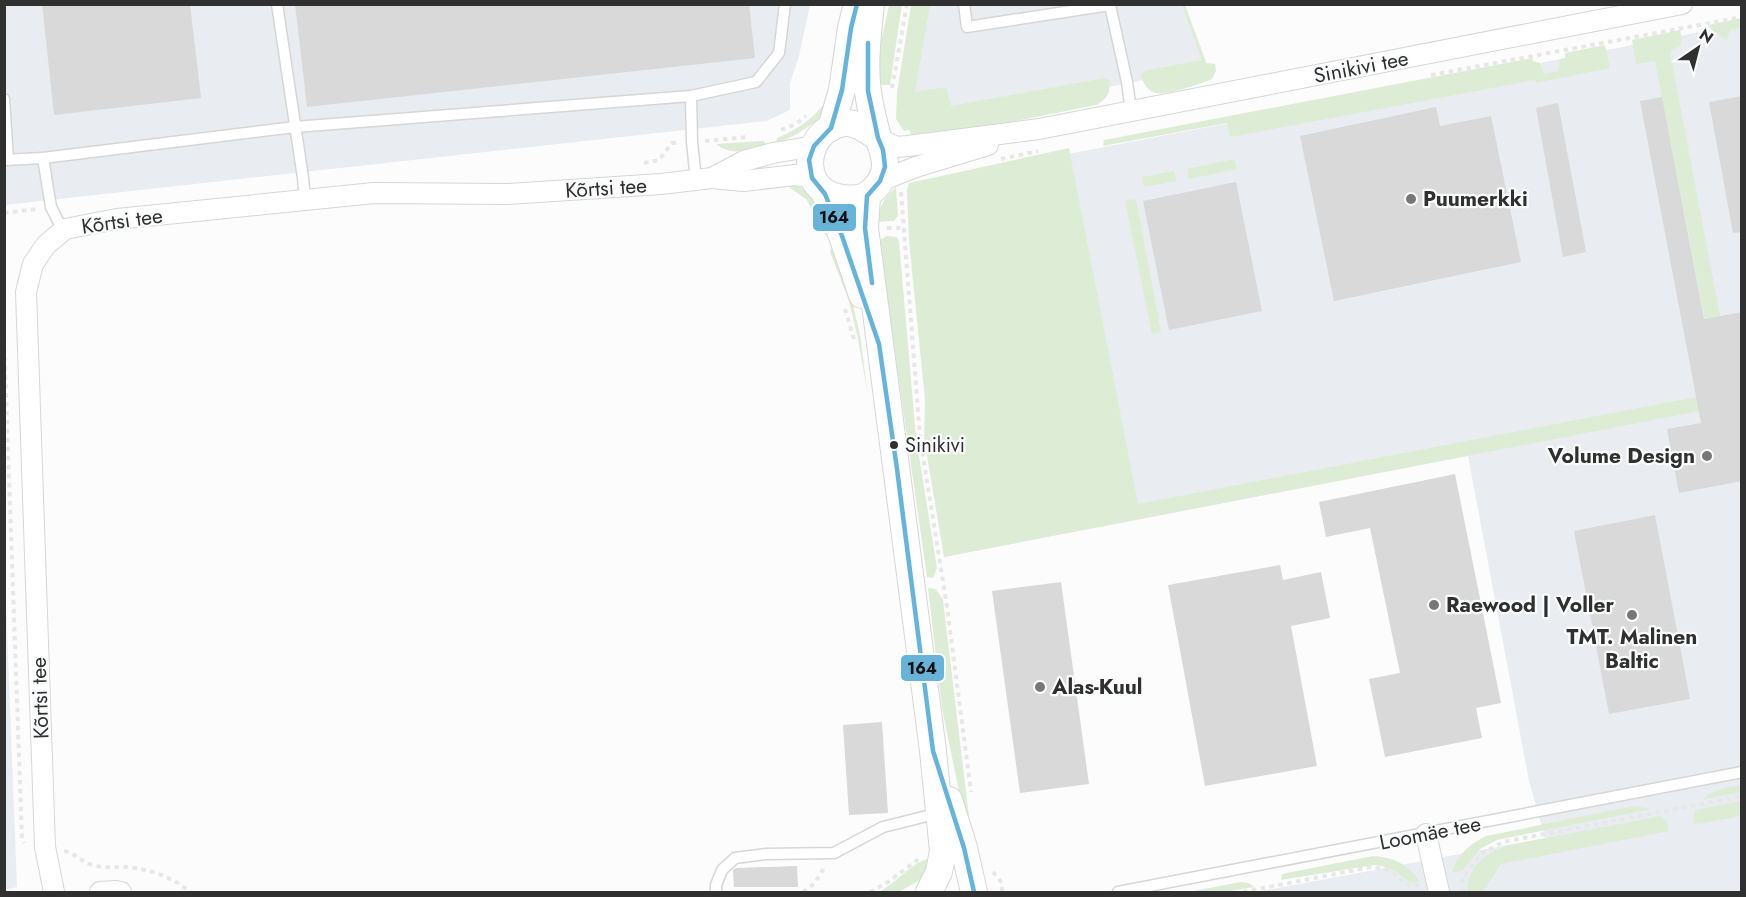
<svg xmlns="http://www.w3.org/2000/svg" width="1746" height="897" viewBox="0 0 1746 897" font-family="Jost,sans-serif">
	<rect width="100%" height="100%" fill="#fcfcfc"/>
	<g fill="#e9ecf0">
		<polygon points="4,5 810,5 799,56 790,83 790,110 767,121 5,205"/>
		<polygon points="918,5 1185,5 1208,67 940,121 906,95"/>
		<polygon points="1741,24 1741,892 1256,892 1545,838 1529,781 1468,456 944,557 913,184"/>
		<polygon points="4,552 17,887 5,890 4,890"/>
	</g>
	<g fill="#ddedd5">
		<polygon points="889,5 902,5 890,85 875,85 875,70"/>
		<path d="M911,5H930L915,92L946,87L951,106L1105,78L1109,80C1111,93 1107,99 1096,105L916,141L913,139L909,130L904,131L896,119L897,93Z"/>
		<path d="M1182,5H1185L1206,63L1215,64L1216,71L1212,79C1200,84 1169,95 1156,93C1147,91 1144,84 1141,76L1144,71L1202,60Z"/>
		<path d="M1741,18V28L1730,30L1727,40C1719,36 1713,32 1708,25Z"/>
		<polygon points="1680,30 1682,40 1680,46 1670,52 1735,395 1741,403 944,557 924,438 925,400 909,241 907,190 909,183 1069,148 1138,504 1696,397 1719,392 1655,61 1636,64 1632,40"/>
		<polygon points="1605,45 1610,68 1536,83 1535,80 1230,137 1227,123 1103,146 1104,140 1532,58 1533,61 1540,63 1544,74 1558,71 1560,59 1565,58 1565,53"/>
		<path d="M831,94L821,118L797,134L776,144L777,138C801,128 817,116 831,94Z"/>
		<path d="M760,141H764L767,146C751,151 730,156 716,144Z"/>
		<polygon points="1234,159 1237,169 1189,179 1187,169"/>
		<polygon points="1174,171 1177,181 1144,187 1142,177"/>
		<path d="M783,183C811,181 823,214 833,234L827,235L821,232L807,200Z"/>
		<path d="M896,187L898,216L894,221L877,222C879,206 885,197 896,187Z"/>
		<polygon points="1136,199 1161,332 1152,334 1125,201"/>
		<polygon points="887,236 897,237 899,241 916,437 937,568 933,578 927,577 879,240"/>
		<polygon points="836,245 852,300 860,335 868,395 857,334 848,298 830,252 832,247"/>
		<polygon points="928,588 936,589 943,600 971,833 969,841 942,708"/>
		<path d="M1741,785V792L1702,800C1713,789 1727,788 1741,785Z"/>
		<polygon points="1741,801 1741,816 1693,825 1695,810"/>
		<path d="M1634,806L1652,809L1497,840L1480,849L1464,869L1455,873L1452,871C1458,854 1470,844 1486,836Z"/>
		<path d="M1661,816L1667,823L1669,831L1501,864L1484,890V892H1467C1468,868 1483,855 1505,846Z"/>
		<path d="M1373,856C1393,857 1407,864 1420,881C1407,886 1404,876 1393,870C1387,867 1381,866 1374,865L1281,880L1282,874Z"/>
		<path d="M931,858L922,879L899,892H879C897,883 911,862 931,858Z"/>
		<polygon points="1241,882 1248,883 1255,887 1223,892 1188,892"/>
	</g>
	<g fill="#d9d9d9">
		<polygon points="42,4 190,4 201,98 54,115"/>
		<polygon points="295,4 749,4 755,58 307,107"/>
		<polygon points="1742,96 1742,232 1733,233 1709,102"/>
		<polygon points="1662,97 1704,319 1742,312 1742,481 1679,493 1667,429 1701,423 1640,101"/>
		<polygon points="1558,103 1586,252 1563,257 1536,108"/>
		<polygon points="1436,107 1440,126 1491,116 1521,262 1334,301 1300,136"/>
		<polygon points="1236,182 1262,311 1169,330 1143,201"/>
		<polygon points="1455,474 1501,703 1476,708 1482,738 1385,757 1369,679 1400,673 1370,528 1326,537 1319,502"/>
		<polygon points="1655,515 1690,699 1609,714 1574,531"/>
		<polygon points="1280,565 1283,580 1321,572 1330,618 1291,626 1317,766 1205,786 1168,585"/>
		<polygon points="1061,582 1089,784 1020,793 992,591"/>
		<polygon points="882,722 888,813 849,815 843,725"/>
		<polygon points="797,866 798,887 734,887 733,870 736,868"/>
	</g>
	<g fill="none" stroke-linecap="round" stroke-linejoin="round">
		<defs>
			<g id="service">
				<polyline points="277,4 303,178 305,200"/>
				<polyline points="964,4 967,27 1110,5 1127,82 1131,111"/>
				<polyline points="691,96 692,142 696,180"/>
				<polyline points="4,99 8,160"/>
				<polyline points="43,158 51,207 63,231"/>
				<polyline points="4,160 43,158 295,127 691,96 756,82 779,53 785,4"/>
				<polyline points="716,892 716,885 722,870 735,858 766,854 834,853 883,827 939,813"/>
				<polyline points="1118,892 1742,772"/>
			</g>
			<g id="minor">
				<polyline points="878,138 896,147 908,146 1039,129 1682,4"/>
				<polyline points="712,178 744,161 773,153 814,146"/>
				<polyline points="880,181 916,167 988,145"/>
				<polyline points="1426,834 1439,892"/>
				<polyline points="54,892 45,847 26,292 33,264 46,245 65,229 117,219 374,193 507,194 661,184 712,178 743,181 795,175 812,178"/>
				<polyline points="100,892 116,891 121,892"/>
			</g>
			<g id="tertiary">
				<path d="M871,4C868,32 864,64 868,92C870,106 874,123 878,137C881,146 884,153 885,163C886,175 878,188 868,194C860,200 846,199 837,197C794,186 807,126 845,123C857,122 868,131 878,138"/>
				<polyline points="831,128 842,90 851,28 857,4"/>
				<polyline points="825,194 842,236 862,295"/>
				<polyline points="867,196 865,228 933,751 943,851 939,872 929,892"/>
				<polyline points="949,800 964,848 974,892"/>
			</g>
		</defs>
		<use href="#service" stroke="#d6d6d6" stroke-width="13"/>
		<use href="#minor" stroke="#d6d6d6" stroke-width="22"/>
		<use href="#tertiary" stroke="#d6d6d6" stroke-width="28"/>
		<g stroke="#e7e7e8" stroke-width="4" stroke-dasharray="4.5 4.5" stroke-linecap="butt">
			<polyline points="1431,75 1742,17"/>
			<polyline points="892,88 907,4"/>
			<polyline points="781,130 796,124 806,116"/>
			<polyline points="705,141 748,137"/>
			<polyline points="1001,159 1038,151"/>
			<polyline points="644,163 659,160 672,143 679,143"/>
			<polyline points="901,192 920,437 947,607 971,792"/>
			<polyline points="4,213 37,209"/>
			<polyline points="887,228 903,228"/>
			<polyline points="845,309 854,339"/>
			<polyline points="4,339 22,840 24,843"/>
			<path d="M64,851C77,854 81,862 93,865C103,868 115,867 126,867C150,869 172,877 190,892"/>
			<polyline points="993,872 1002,883 1002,892"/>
			<polyline points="803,892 814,884 824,868"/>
			<polyline points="870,892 888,882 920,858"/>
			<path d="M1243,892L1371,867C1376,868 1385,868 1390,871C1403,878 1401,889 1419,885"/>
			<polyline points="1463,892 1462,878 1481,854 1503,842 1742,796"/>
		</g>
		<use href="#service" stroke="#fff" stroke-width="10"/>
		<use href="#minor" stroke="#fff" stroke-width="20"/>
		<use href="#tertiary" stroke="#fff" stroke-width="26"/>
		<defs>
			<g id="bus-1">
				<polyline points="857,4 851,28 842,90 831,128 814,146 809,160 812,178 825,194 842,236 879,344 897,469 933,751 964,848 974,892"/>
				<polyline points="868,43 868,91 878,138 883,150 885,167 880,181 867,196 865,228 872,283"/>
			</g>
		</defs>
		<use href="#bus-1" stroke="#fbfcfd" stroke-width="9"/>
		<use href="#bus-1" stroke="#69b3d9" stroke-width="4.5"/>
	</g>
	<g fill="#777" stroke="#fbfcfd" stroke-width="2">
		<circle cx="1411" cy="199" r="6"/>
		<circle cx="1707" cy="456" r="6"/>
		<circle cx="1434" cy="605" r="6"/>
		<circle cx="1632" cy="615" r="6"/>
		<circle cx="1040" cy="687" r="6"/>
	</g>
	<circle fill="#303030" stroke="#fbfcfd" stroke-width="2" cx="894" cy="445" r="5"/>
	<g text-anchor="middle" stroke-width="4.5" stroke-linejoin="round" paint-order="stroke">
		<g font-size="20" fill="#303030" stroke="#fbfcfd" text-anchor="start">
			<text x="905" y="452">Sinikivi</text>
		</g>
		<g font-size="21" fill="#303030" stroke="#fbfcfd">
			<text transform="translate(1361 67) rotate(-11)" y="7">Sinikivi tee</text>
			<text transform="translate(606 188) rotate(-4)" y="7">Kõrtsi tee</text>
			<text transform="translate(122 221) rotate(-8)" y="7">Kõrtsi tee</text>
			<text transform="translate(40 698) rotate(-92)" y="7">Kõrtsi tee</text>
			<text transform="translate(1430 833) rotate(-11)" y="7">Loomäe tee</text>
		</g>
		<g font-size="21" font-weight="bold" fill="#303030" stroke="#fbfcfd" text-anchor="start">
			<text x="1423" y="206">Puumerkki</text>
			<text x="1695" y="463" text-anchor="end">Volume Design</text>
			<text x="1446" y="612">Raewood | Voller</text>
			<text x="1632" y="644" text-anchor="middle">TMT. Malinen<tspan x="1632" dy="24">Baltic</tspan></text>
			<text x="1052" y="694">Alas-Kuul</text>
		</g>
	</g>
	<g stroke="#fbfcfd" stroke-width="2">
		<rect x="812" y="203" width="45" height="29" rx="6" fill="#69b3d9"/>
		<rect x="900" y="654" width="45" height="28" rx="6" fill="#69b3d9"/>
	</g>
	<g font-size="16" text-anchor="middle" font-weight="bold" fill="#111">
		<text x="834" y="223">164</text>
		<text x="922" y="674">164</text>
	</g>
	<rect width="1746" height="897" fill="none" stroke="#303030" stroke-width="12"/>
	<g transform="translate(1698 48) rotate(35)" stroke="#fbfcfd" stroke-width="4.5" paint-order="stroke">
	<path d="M0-4.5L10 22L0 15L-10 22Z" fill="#303030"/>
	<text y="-9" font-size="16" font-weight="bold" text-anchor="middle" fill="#303030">N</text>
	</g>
</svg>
